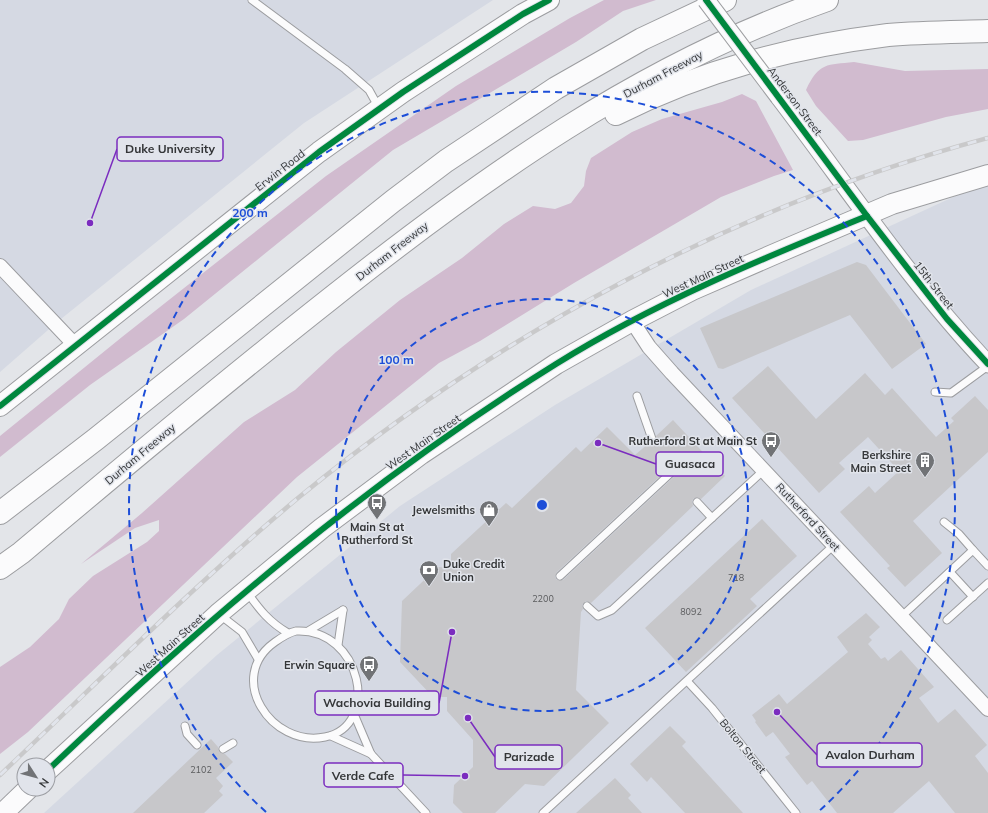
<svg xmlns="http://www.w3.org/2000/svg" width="988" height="813" viewBox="0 0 988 813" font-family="Mulish,sans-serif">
	<rect width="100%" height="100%" fill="#e3e5e9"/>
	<g fill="#d5d9e3">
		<polygon points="0,0 493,0 304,123 56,323 0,372"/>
		<polygon points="988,181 988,813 44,813 217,655 400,506 555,405 751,290"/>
	</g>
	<g fill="#d1bbcf">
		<polygon points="604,0 656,0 623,11 576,42 393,150 184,319 90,385 0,457 0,436 122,337 326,176 456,86 570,18"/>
		<path d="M854,62L905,71L988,69V109L946,117L863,140L848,141L816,106L806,90C819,62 827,65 854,62Z"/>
		<polygon points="742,94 756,101 793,170 774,176 721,197 574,283 480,341 439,363 297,477 28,732 0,754 0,667 30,647 59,619 69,599 93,576 147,542 159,531 159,520 135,528 81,564 142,513 244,422 295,390 336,352 400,300 462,258 504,224 533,206 555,209 571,203 584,186 586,171 591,158 632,132 662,119 722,102"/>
	</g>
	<g fill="#c7c7ca" fill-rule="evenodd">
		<polygon points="857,262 866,265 926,344 892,369 850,315 723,369 718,368 700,328"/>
		<polygon points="768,366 816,419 865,373 885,395 892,388 936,437 954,421 951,418 975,396 988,410 988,452 913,521 942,553 905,587 887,568 890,566 840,512 869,486 875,493 899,471 868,437 839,463 845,469 819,493 732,398"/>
		<path d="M673,420L725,476L701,499L694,498L692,501L693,506L591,603L586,601L582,605L583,609L581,612L576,690L609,723L544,786L525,784L495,813H463L453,803L454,785L473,767V740L447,711V697H433L400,662L402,601L438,567L451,568V554L506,503L512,508L576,447L581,452L607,427L635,455L649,443H655L656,436ZM675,465L679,469L677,474L563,580H557L555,577L557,572L671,466Z"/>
		<polygon points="762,519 797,556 750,599 757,606 686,672 645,628"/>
		<polygon points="866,613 880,627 869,637 872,640 868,644 881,659 885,657 888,661 901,650 934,687 919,698 938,723 955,709 987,745 975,756 988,773 988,813 955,813 929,781 893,813 837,813 812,781 807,785 785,757 790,754 773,732 766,737 755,722 756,721 752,715 779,694 787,704 848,652 837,637"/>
		<polygon points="670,726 686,742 682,746 743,813 685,813 651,777 647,782 630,764"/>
		<polygon points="211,739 218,747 219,752 225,754 233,762 216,778 223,786 219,791 223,795 204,813 133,813"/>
		<polygon points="615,778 631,795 628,798 642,813 576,813"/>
	</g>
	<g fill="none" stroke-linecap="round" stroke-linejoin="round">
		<defs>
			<g id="service">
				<polyline points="252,0 345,69 369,90 379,108"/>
				<polyline points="935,392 951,393 988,366"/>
				<polyline points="637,396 652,439"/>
				<polyline points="697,502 712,518"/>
				<polyline points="944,522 959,534 973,550"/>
				<polyline points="950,572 973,597"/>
				<polyline points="560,576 674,470"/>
				<path d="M247,592C259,609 269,622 288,633"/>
				<polyline points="587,606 598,616 612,610 764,470"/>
				<polyline points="220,615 242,632 258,659"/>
				<polyline points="902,616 973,550 988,566"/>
				<polyline points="947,620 988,583"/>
				<path d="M296,631C362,628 381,726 325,737C271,748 225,677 275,642C282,637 288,633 296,631Z"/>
				<polyline points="308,631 343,610"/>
				<polyline points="338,645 343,610"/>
				<polyline points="688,682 712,708 796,813"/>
				<polyline points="354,714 371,754 426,813"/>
				<polyline points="185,726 187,734 197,745"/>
				<polyline points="331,736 371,754"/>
				<polyline points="223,749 233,743"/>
				<polyline points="543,813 834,545"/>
			</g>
			<g id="minor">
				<polyline points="0,266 75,345"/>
				<polyline points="632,321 649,347 672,373 988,709"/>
			</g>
			<path id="tertiary" d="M779,97C847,186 911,283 988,364"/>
			<g id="secondary">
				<polyline points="0,406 319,152 403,92 523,14 549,0"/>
				<polyline points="48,770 218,614 322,528 421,454 556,364 632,321 692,290 777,253 892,204 988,175"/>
				<polyline points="3,813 28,789"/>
			</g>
			<g id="motorway">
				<path d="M616,114C704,70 791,47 888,35C921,32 955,32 988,31"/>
				<polyline points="0,513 96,439 393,201 446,161 556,88 642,39 725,0"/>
				<path d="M0,568L21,553C123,467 226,381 330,299C482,178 642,64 827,0"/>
			</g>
		</defs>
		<use href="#service" stroke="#9c9da0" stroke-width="9"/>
		<use href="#minor" stroke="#9c9da0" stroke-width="16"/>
		<use href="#tertiary" stroke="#9c9da0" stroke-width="19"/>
		<use href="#secondary" stroke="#9c9da0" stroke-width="22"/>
		<use href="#motorway" stroke="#9c9da0" stroke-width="24"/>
		<use href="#service" stroke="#fbfbfc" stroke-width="7"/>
		<use href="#minor" stroke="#fbfbfc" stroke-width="14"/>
		<use href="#tertiary" stroke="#fbfbfc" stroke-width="17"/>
		<use href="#secondary" stroke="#fbfbfc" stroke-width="20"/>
		<use href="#motorway" stroke="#fbfbfc" stroke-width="22"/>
		<defs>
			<path id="rail" d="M0,775C98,682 194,585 298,498C500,332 735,206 988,138"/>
		</defs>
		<use href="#rail" stroke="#c9c9ca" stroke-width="4.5"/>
		<use href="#rail" stroke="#e1e4eb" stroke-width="3" stroke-dasharray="9" stroke-linecap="butt"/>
		<defs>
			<polyline id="tertiary-bridge" points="706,0 779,97"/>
		</defs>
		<use href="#tertiary-bridge" stroke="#9c9da0" stroke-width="19" stroke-linecap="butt"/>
		<use href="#tertiary-bridge" stroke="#fbfbfc" stroke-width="17"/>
		<defs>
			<g id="cycleway">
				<polyline points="706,0 867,216 947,319 988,364"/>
				<polyline points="0,406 319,152 403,92 523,14 549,0"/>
				<path d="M48,770C205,620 371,479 556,364C654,303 761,259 867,216"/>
			</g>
		</defs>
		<use href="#cycleway" stroke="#e1e4eb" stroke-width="8"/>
		<use href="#cycleway" stroke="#00873e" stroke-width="6"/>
	</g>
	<g fill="none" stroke="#1d4ed8" stroke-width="2" stroke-dasharray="7 5">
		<circle cx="542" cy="505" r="206"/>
		<path d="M266 812A413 413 0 1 1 818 812"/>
	</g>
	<defs>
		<symbol id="bus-pin" viewBox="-11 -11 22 30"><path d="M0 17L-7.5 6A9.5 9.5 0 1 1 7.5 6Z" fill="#717376" stroke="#e1e4eb"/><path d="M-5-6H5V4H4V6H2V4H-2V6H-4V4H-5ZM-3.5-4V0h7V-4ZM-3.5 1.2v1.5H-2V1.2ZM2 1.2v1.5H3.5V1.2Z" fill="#fff"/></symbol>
		<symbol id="building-pin" viewBox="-11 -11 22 30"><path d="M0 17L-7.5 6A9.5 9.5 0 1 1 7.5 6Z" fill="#717376" stroke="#e1e4eb"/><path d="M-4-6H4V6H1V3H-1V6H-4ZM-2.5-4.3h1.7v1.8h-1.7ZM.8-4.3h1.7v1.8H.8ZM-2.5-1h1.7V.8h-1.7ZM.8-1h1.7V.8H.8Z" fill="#fff"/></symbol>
		<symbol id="shop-pin" viewBox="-11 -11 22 30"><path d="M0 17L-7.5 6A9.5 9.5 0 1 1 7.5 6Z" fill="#717376" stroke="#e1e4eb"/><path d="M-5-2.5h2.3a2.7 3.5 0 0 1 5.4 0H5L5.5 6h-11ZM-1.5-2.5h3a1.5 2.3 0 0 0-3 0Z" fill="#fff"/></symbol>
		<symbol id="bank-pin" viewBox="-11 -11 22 30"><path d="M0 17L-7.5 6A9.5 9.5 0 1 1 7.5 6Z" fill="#717376" stroke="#e1e4eb"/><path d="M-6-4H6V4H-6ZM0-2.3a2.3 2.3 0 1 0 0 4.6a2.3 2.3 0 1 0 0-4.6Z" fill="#fff"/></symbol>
	</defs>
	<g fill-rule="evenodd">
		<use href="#bus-pin" x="760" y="430" width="22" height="30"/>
		<use href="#building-pin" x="914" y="450" width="22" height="30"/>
		<use href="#bus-pin" x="366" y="492" width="22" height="30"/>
		<use href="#shop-pin" x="478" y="499" width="22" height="30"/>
		<use href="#bank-pin" x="418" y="559" width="22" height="30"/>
		<use href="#bus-pin" x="358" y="654" width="22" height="30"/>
	</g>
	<g text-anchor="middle" stroke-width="3" stroke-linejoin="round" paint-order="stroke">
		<g font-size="9" fill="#595a5c">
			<text x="736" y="581">718</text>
			<text x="543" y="602">2200</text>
			<text x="691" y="615">8092</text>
			<text x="201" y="773">2102</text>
		</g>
		<g font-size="11" fill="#343638" stroke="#e1e4eb">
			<text transform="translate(663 74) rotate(-28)" y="4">Durham Freeway</text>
			<text transform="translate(795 101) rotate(53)" y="4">Anderson Street</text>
			<text transform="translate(280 170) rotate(-38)" y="4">Erwin Road</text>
			<text transform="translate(392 251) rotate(-38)" y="4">Durham Freeway</text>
			<text transform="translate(703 276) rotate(-25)" y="4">West Main Street</text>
			<text transform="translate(934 285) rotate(52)" y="4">15th Street</text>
			<text transform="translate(423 442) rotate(-35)" y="4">West Main Street</text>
			<text transform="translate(140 454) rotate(-40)" y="4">Durham Freeway</text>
			<text transform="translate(808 517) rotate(47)" y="4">Rutherford Street</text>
			<text transform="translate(170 645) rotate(-42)" y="4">West Main Street</text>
			<text transform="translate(743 746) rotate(51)" y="4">Bolton Street</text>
		</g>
		<g font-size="11" font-weight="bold" fill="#343638" stroke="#e1e4eb" text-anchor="end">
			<text x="757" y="445">Rutherford St at Main St</text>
			<text x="911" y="459">Berkshire<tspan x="911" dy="13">Main Street</tspan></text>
			<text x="475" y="514">Jewelsmiths</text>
			<text x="377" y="531" text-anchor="middle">Main St at<tspan x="377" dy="13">Rutherford St</tspan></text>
			<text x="443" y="568" text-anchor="start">Duke Credit<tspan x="443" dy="13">Union</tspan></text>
			<text x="355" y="669">Erwin Square</text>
		</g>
	</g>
	<circle cx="542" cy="505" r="6" fill="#1d4ed8" stroke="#e1e4eb" stroke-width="2"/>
	<g font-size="12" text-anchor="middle" font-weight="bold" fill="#1d4ed8" stroke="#e1e4eb" stroke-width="3" stroke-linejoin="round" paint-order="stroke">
		<text x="250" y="217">200 m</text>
		<text x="396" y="364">100 m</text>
	</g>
	<path fill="none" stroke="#7b2cbf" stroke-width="1.5" d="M90 223L117 149M598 443L656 464M452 632L439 703M777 712L817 755M468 718L495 757M465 776L403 775"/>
	<g fill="#7b2cbf" stroke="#e1e4eb" stroke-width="1.5">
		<circle cx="90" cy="223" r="4"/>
		<circle cx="598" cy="443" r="4"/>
		<circle cx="452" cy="632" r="4"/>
		<circle cx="777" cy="712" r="4"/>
		<circle cx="468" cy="718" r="4"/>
		<circle cx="465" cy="776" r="4"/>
	</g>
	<g fill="#e1e4eb" stroke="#7b2cbf" stroke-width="1.5">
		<rect x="117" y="137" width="106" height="24" rx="4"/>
		<rect x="656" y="452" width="67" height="24" rx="4"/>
		<rect x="315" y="691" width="124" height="24" rx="4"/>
		<rect x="817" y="743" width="105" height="24" rx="4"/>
		<rect x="495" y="745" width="67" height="24" rx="4"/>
		<rect x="324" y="763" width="79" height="24" rx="4"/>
	</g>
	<g font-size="12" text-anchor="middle" font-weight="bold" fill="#343638">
		<text x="170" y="153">Duke University</text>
		<text x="690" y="468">Guasaca</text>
		<text x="377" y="707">Wachovia Building</text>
		<text x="870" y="759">Avalon Durham</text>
		<text x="529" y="761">Parizade</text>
		<text x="363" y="780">Verde Cafe</text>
	</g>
	<g transform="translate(36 777) rotate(126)"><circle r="19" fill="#e1e4eb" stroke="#9c9ea3"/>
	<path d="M0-3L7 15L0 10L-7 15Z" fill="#717376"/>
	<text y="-6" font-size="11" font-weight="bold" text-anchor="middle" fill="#343638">N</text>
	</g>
</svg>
